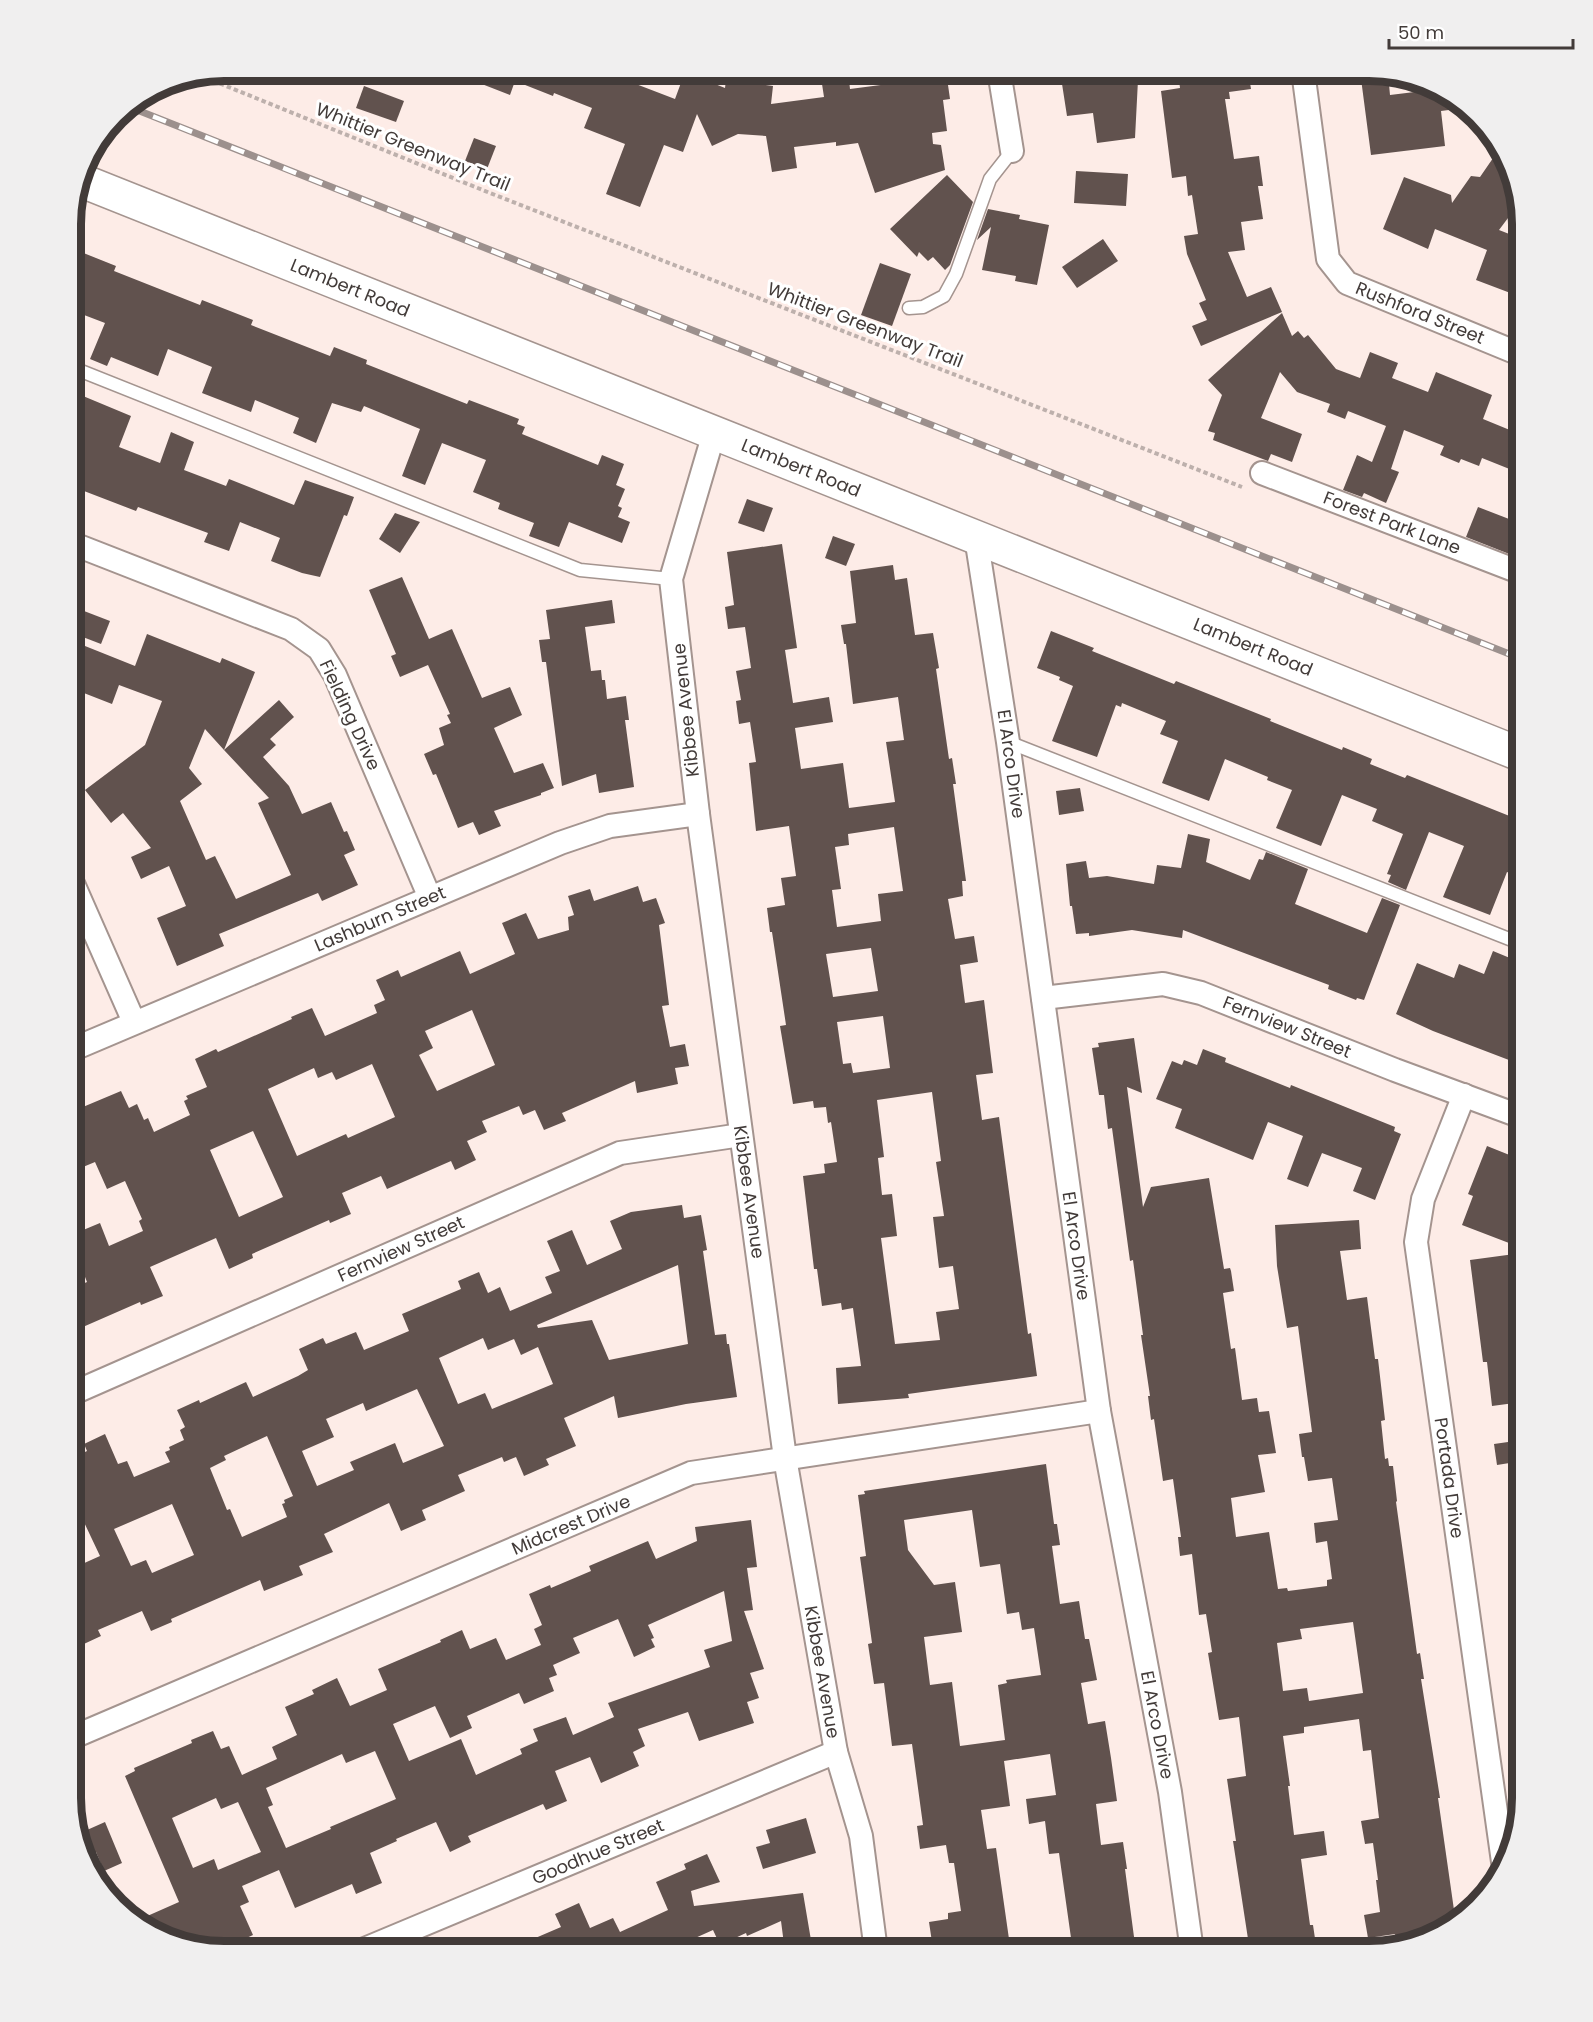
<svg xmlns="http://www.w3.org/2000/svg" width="1593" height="2022" viewBox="0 0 1593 2022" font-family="Poppins,sans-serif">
	<rect width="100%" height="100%" fill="#fdece7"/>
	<g fill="#61524e" fill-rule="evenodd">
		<polygon points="451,71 602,71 675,99 685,72 725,88 726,80 773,86 771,104 824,97 820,71 848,71 850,89 896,83 894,71 946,71 950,99 943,100 947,131 932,133 933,144 941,145 945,170 875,193 858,143 836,146 836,142 794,147 797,168 772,172 766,136 738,134 712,146 697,114 683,152 664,145 640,207 606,194 625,144 584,128 592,108 554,93 553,96 515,81 510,95 451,72"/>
		<polygon points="1060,71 1102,71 1104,84 1138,80 1135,138 1097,143 1093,113 1067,116"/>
		<polygon points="1178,71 1248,71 1251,89 1229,92 1230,99 1225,99 1234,159 1259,156 1263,186 1258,186 1263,219 1241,222 1245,250 1228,252 1247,297 1271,287 1282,312 1201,346 1192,326 1207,320 1199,303 1206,300 1187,254 1184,236 1198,234 1192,195 1188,196 1186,176 1172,178 1161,91 1180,88"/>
		<polygon points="1360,71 1379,71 1388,74 1390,95 1439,89 1446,91 1464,108 1441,111 1445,146 1371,155"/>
		<polygon points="364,86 404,101 396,122 356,108"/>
		<polygon points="474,138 496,146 487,169 465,161"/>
		<polygon points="1500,148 1517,206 1499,230 1522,239 1522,269 1513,294 1476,280 1487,250 1435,229 1428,249 1383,229 1404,177 1451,195 1452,203 1471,176 1480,177"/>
		<polygon points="1076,171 1128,174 1126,206 1074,203"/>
		<polygon points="947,175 973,202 950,265 945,270 933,257 928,261 919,252 917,257 890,229"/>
		<polygon points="988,209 1020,215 1019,219 1049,225 1037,285 1015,281 1016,276 982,270 991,227 977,240"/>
		<polygon points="1103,239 1118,261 1077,288 1062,267"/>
		<polygon points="71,248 116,266 114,271 200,305 202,300 253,320 251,325 330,356 334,347 367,360 366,364 467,404 469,400 519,419 517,424 525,427 522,434 598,465 602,455 624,464 616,485 625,489 618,506 622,508 618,517 630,522 622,543 569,522 559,547 529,536 534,523 498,509 500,503 473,492 486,460 442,443 425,485 402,476 420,429 364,406 361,412 332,403 316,443 293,433 299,418 255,400 251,412 202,393 212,367 168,349 158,376 111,357 107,366 90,359 105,323 71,310"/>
		<polygon points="880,263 911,274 892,326 861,315"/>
		<polygon points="1282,313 1292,336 1298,331 1304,338 1308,335 1336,369 1360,378 1370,352 1398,363 1392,378 1428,392 1436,372 1492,395 1483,419 1522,435 1522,474 1482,458 1479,466 1461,459 1459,463 1440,455 1444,446 1404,430 1391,469 1399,472 1386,503 1364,493 1362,497 1343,490 1357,455 1372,462 1386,426 1348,411 1345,419 1327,412 1330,404 1297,392 1280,372 1261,418 1302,434 1292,462 1271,454 1268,461 1213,440 1215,433 1208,431 1222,395 1208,380"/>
		<polygon points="71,391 131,416 119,447 160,463 171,432 194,442 184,470 226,486 229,479 294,505 305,480 354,497 347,516 344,515 320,577 302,573 271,561 280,538 240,522 229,551 204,542 208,533 138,507 136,511 71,486"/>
		<polygon points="747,499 773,508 764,532 738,523"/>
		<polygon points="1478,507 1522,524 1522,559 1466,537"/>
		<polygon points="395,513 420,522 400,553 379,539"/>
		<polygon points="833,536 855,544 846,566 825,558"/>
		<path d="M782,544L797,648L785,650L793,703L829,697L833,722L795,728L801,769L843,763L849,808L895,802L886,742L904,740L898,697L853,704L846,644H844L841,625L856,623L850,571L893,565L895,580L907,578L915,635L933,633L939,668L936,669L949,759L952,758L956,784H953L966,881H962L963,896L948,899L955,939L974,936L978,962L960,965L965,1003L984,1000L993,1073L976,1075L982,1120L999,1117L1028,1334L1031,1333L1037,1376L908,1394L909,1398L838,1404L836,1368L861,1366L853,1308L842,1310L841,1303L822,1306L817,1269H814L803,1176L825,1173L824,1164L837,1162L831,1122L828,1123L826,1107L814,1108L813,1101L793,1104L780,1026L786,1025L772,932H770L767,908L785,905L781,878L796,876L789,826L756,831L749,763L756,762L750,722L739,724L736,701L741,700L736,671L751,668L745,627L728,629L725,607L734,605L727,552ZM894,827L903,891L878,894L881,921L837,927L832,890L841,889L835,847L849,845L848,834ZM871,948L878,991L833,997L826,954ZM883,1016L890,1068L853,1073L851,1063L843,1064L837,1022ZM932,1092L941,1161L936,1162L944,1216L933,1217L939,1268L953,1266L959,1309L936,1312L940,1340L895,1344L881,1238L897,1236L892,1194L882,1195L878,1158L884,1157L877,1100Z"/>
		<polygon points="402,577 429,639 452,629 482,698 510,687 522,715 494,728 514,773 543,763 554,788 541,793 541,795 494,811 501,826 479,835 473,822 458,828 436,774 433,775 424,754 444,745 439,728 451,723 447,715 450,714 428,665 400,677 391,656 396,654 369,590"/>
		<polygon points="612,600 615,623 585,627 591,671 601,670 602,680 605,680 607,699 626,696 629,720 625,720 634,787 599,793 596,774 562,786 546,662 542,662 539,640 550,639 546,610"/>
		<polygon points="84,611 110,621 101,644 75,634"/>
		<polygon points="1051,631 1094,648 1092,651 1174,684 1176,681 1271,719 1270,721 1342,750 1343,747 1372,759 1370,764 1405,778 1407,775 1522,821 1522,878 1507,872 1490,915 1443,897 1464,846 1429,832 1406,890 1388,882 1391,875 1387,874 1403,834 1372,821 1377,809 1342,795 1321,846 1276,828 1292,790 1267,780 1268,777 1225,759 1209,801 1162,783 1178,741 1160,734 1166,721 1122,703 1121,707 1116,705 1097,757 1052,741 1073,686 1059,680 1060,677 1037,668"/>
		<polygon points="147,634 220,663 222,658 255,672 224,750 205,729 189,768 202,784 180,801 206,860 215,856 236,899 291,875 258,803 269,798 224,750 279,700 294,717 270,739 276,745 263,757 289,786 302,814 331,802 344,832 347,831 355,850 344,855 358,885 322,901 318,893 219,934 224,946 177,966 157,918 186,906 169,866 141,879 131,857 151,848 123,813 111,823 85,790 145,745 162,701 119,685 112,704 71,688 71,680 85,646 135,666"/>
		<polygon points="1080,788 1084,811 1059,815 1056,791"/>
		<polygon points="1188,834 1210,839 1206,862 1250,880 1259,859 1263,860 1266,852 1308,869 1295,904 1367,933 1382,898 1400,905 1364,1000 1357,998 1356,1000 1328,989 1329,985 1183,930 1182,938 1132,930 1089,936 1089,933 1076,934 1072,906 1070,906 1066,864 1086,861 1089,878 1107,876 1154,884 1157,865 1181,868"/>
		<path d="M638,886L643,902L656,898L665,923L659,925L669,1005L662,1006L670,1047L685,1044L689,1066L675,1068L678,1084L637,1093L635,1081L562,1113L566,1121L544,1130L535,1110L523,1115L519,1106L482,1121L487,1132L467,1141L476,1160L455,1170L451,1161L387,1189L381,1176L342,1193L351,1214L330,1223L329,1220L252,1254L253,1258L229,1269L216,1238L150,1267L163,1296L141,1305L140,1302L76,1330L71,1318V1289L87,1282L71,1241L78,1238L76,1233L100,1223L109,1246L143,1231L139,1221L142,1219L125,1181L107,1189L95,1162L71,1172V1112L121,1091L129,1108L137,1104L144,1120L148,1118L154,1132L190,1115L184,1101L188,1099L186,1096L207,1087L195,1059L216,1049L218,1052L292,1019L291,1017L312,1008L325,1036L377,1013L374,1005L385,1000L376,980L398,970L401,977L460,951L470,974L515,954L502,923L526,913L538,939L569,930L568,917L574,915L568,896L590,889L594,901ZM472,1010L495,1065L437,1091L419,1055L433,1048L425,1031ZM372,1064L395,1117L348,1138L346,1134L297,1156L268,1089L314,1068L318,1078L332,1072L336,1080ZM253,1131L283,1197L239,1217L210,1150Z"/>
		<polygon points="1493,951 1522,963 1522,1065 1433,1031 1396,1014 1417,963 1454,978 1459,964 1484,974"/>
		<path d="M1134,1038L1142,1093L1127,1087L1143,1207L1151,1187L1209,1178L1224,1269L1230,1268L1231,1271L1234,1291L1223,1293L1231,1349L1235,1348L1242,1400L1257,1398L1259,1412L1269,1411L1276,1453L1258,1455L1265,1492L1231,1498L1236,1537L1269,1532L1278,1589L1287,1588L1288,1591L1327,1586V1580L1332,1579L1327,1541L1316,1543L1314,1523L1338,1520L1332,1478L1308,1481L1304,1457H1302L1299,1434L1312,1432L1298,1326L1287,1328L1277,1266L1275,1225L1359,1220L1361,1249L1340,1251L1347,1300L1367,1297L1375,1359H1378L1385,1420L1381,1421L1385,1459L1388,1458L1389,1466H1393L1397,1501L1396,1502L1417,1654L1420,1653L1424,1679H1421L1440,1798H1438L1456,1924L1454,1926L1397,1943L1395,1934L1368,1938L1364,1915L1380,1912L1376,1880H1378L1373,1843L1365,1844L1361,1821L1379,1818L1371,1750L1363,1751L1359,1719L1304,1727V1733L1283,1736L1290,1786H1288L1294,1835L1324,1831L1327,1855L1301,1859L1310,1925H1313L1317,1952H1250L1233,1841H1236L1227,1779L1246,1776L1239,1717L1219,1720L1208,1653L1212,1652L1206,1614L1199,1615L1192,1554L1180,1556L1178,1537H1181L1173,1479L1163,1481L1154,1419L1151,1420L1148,1396H1150L1141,1335H1143L1133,1260L1130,1261L1112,1128L1108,1129L1104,1095H1099L1092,1048L1099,1047L1098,1043ZM1353,1622L1363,1693L1309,1701L1307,1688L1283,1691L1277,1643L1302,1639L1300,1629Z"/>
		<polygon points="1203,1049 1226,1058 1225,1062 1290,1088 1291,1085 1395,1127 1394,1131 1401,1134 1375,1200 1353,1191 1362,1168 1322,1153 1308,1187 1287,1179 1303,1136 1268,1122 1253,1160 1175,1128 1182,1109 1156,1099 1172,1061 1182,1065 1184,1060 1197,1065"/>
		<polygon points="1487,1146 1522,1160 1522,1248 1462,1225 1473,1196 1468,1194"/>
		<path d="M682,1205L684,1218L701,1215L707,1250L703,1251L715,1335L726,1334L727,1344H729L737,1397L686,1404L618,1418L614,1396L564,1418L576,1446L546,1459L549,1465L524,1476L516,1457L504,1462L502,1457L458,1475L465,1491L422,1510L426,1520L401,1531L389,1503L324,1534L333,1552L299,1566L303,1575L264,1591L260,1580L171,1619L172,1622L151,1631L142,1611L98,1630L101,1636L71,1650V1569L100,1556L82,1518L71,1523V1459L87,1451L84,1444L105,1434L118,1464L127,1461L134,1477L170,1462L165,1452L170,1450L169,1447L184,1440L180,1430L185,1427L177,1410L199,1400L200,1403L246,1382L253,1397L298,1376L308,1370L299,1349L323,1338L326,1344L356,1332L364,1350L409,1331L402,1314L461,1289L458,1281L479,1272L488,1293L500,1287L510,1311L552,1293L545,1277L560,1271L547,1241L572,1230L587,1265L622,1249L610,1221L631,1212ZM678,1265L688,1344L609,1360L592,1320L538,1328L537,1325ZM483,1338L488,1350L514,1339L521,1355L538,1347L553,1384L492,1409L485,1393L458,1404L439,1358ZM417,1389L444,1446L403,1463L395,1443L350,1462L354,1470L317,1486L302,1451L334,1437L326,1419L363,1403L366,1411ZM267,1436L293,1496L284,1500L285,1503L282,1504L287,1517L242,1537L230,1509L227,1510L210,1468L226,1460L224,1456ZM172,1504L194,1555L152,1573L146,1560L131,1566L114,1529Z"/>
		<polygon points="1522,1253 1522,1402 1492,1406 1487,1362 1483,1362 1470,1260"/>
		<polygon points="1522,1440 1522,1461 1497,1465 1494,1444"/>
		<path d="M1046,1464L1054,1524H1057L1060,1545L1052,1546L1060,1604L1079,1601L1085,1639H1089L1097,1680L1081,1683L1088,1724L1105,1721L1111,1758L1117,1801L1096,1804L1101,1845L1123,1842L1127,1869H1125L1136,1952H1073L1059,1853L1049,1854L1045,1821L1029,1824L1026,1799L1056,1795L1050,1754L1004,1761L1010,1806L981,1810L987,1849L996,1848L1009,1939L933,1949L929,1922L948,1919V1913L961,1911L954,1863H949L946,1845L920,1849L917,1826L923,1825L912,1744L892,1746L884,1683L874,1684L868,1644L872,1643L860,1557L866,1556L858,1495L865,1494L864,1491ZM972,1510L980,1567L1000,1564L1007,1614L1019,1612L1022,1630L1034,1628L1041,1675L1006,1680L1007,1683L998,1685L1005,1740L960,1746L952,1682L930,1685L924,1637L962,1632L955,1582L934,1585L908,1550L904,1520Z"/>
		<path d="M751,1520L757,1567L747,1568L753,1610L744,1611L764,1669L750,1673L759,1698L747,1702L754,1723L699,1741L688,1712L638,1729L645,1746L633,1752L639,1766L601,1783L590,1757L555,1771L567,1801L546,1810L543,1804L468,1836L471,1842L450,1852L436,1822L396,1839L397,1841L370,1853L382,1883L356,1894L352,1884L295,1908L279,1870L242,1886L249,1902L240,1906L253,1935L220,1950L148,1931L136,1921L179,1902L125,1776L135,1771L134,1768L192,1743L191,1740L213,1731L221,1749L229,1746L242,1775L277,1759L272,1747L297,1735L285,1707L314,1694L312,1690L337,1678L350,1706L387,1690L378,1669L441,1642L440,1640L462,1630L470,1649L496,1638L506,1660L541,1645L534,1629L542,1625L529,1594L550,1585L551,1588L591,1571L589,1566L648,1541L656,1559L697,1541L695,1527ZM724,1591L732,1641L704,1650L710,1667L608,1703L614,1717L573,1735L566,1717L533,1729L538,1741L520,1749L522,1754L476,1775L461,1739L409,1761L393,1724L435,1706L450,1738L472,1728L467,1716L519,1693L524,1704L554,1691L549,1678L557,1675L553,1665L580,1653L573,1638L618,1619L634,1657L655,1647L651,1639L654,1638L648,1625ZM375,1751L396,1799L330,1827L331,1829L286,1848L268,1807L273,1805L266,1788L342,1754L346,1763ZM216,1798L221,1809L238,1802L261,1852L218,1870L214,1859L193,1868L172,1818Z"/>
		<polygon points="806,1818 816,1853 763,1869 756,1847 770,1843 766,1830"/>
		<polygon points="105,1822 122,1863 104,1871 96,1852 88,1856 83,1838 89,1835 87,1830"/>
		<polygon points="707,1854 720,1882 691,1891 694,1906 803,1893 813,1952 785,1952 781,1921 747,1936 746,1933 720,1945 713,1930 664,1952 503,1952 561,1927 555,1914 579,1903 590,1928 613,1918 620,1932 668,1910 656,1882 686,1869 684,1864"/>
	</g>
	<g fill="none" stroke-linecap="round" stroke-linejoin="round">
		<defs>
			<g id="lane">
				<polyline points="909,308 923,307 944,296 956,274 990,179 1012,151"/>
				<polyline points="71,367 580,570 671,579"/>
				<polyline points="1008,742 1522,944"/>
			</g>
			<g id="street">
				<polyline points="999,71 1012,151"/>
				<polyline points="1303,71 1328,259 1347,283 1522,355"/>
				<polyline points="714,433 671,579 698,814 785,1458 836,1752 861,1836 876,1951"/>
				<polyline points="1262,473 1522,573"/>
				<polyline points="976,537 1008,742 1099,1411 1170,1792 1192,1951"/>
				<polyline points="71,543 291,629 319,649 335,675 430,898"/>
				<polyline points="71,879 134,1022"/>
				<polyline points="1043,998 1163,984 1201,993 1395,1070 1522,1117"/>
				<polyline points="71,1050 560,843 610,826 698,814"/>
				<polyline points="1464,1095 1423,1199 1416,1242 1504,1869"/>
				<polyline points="71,1394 620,1153 741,1135"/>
				<polyline points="71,1738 691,1473 1099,1411"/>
				<polyline points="360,1951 836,1752"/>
			</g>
			<polyline id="secondary" points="80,180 1522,755"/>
		</defs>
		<use href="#lane" stroke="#a4948f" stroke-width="15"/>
		<use href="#street" stroke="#a4948f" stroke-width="26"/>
		<use href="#secondary" stroke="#a4948f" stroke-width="36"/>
		<polyline stroke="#bdb0ac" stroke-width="4" stroke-dasharray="4.5 3" stroke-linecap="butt" points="199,75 490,193 1242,487"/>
		<use href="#lane" stroke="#fff" stroke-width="12"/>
		<use href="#street" stroke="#fff" stroke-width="22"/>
		<use href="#secondary" stroke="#fff" stroke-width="33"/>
		<defs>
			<polyline id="rail" points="127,106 1522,659"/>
		</defs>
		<use href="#rail" stroke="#9c908d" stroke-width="7"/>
		<use href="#rail" stroke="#fff" stroke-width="4.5" stroke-dasharray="14" stroke-linecap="butt"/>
	</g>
	<g text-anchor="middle" stroke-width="6" stroke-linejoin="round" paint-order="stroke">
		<g font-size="18" fill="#423b39" stroke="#fff">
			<text transform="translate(413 147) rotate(22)" y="6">Whittier Greenway Trail</text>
			<text transform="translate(350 288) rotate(22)" y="6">Lambert Road</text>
			<text transform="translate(1420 313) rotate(22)" y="6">Rushford Street</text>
			<text transform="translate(865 325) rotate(21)" y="6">Whittier Greenway Trail</text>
			<text transform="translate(801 468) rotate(22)" y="6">Lambert Road</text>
			<text transform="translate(1392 523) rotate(21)" y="6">Forest Park Lane</text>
			<text transform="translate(1253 647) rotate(22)" y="6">Lambert Road</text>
			<text transform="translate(686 710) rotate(-96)" y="6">Kibbee Avenue</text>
			<text transform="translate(350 715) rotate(65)" y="6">Fielding Drive</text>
			<text transform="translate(1011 764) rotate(82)" y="6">El Arco Drive</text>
			<text transform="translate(380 919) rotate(-23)" y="6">Lashburn Street</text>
			<text transform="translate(1287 1027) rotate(22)" y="6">Fernview Street</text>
			<text transform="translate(749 1192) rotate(82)" y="6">Kibbee Avenue</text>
			<text transform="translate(1076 1246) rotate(82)" y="6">El Arco Drive</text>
			<text transform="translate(401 1249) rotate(-24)" y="6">Fernview Street</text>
			<text transform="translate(1449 1478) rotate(82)" y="6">Portada Drive</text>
			<text transform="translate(571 1525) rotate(-23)" y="6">Midcrest Drive</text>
			<text transform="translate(822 1672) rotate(80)" y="6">Kibbee Avenue</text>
			<text transform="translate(1157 1725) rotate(79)" y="6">El Arco Drive</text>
			<text transform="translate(598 1852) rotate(-23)" y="6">Goodhue Street</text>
		</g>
	</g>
	<path d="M0 0H1593V2022H0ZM224 81H1369A143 143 0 0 1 1512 224V1798A143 143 0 0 1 1369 1941H224A143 143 0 0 1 81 1798V224A143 143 0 0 1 224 81Z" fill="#f0efef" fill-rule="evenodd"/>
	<path fill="none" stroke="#423b39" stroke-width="8" d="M224 81H1369A143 143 0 0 1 1512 224V1798A143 143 0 0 1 1369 1941H224A143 143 0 0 1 81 1798V224A143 143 0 0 1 224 81Z"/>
	<path d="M1389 39v9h184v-9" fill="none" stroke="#423b39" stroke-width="3"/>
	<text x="1398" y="39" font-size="18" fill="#423b39" stroke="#ffffff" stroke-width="4.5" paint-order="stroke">50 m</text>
</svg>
